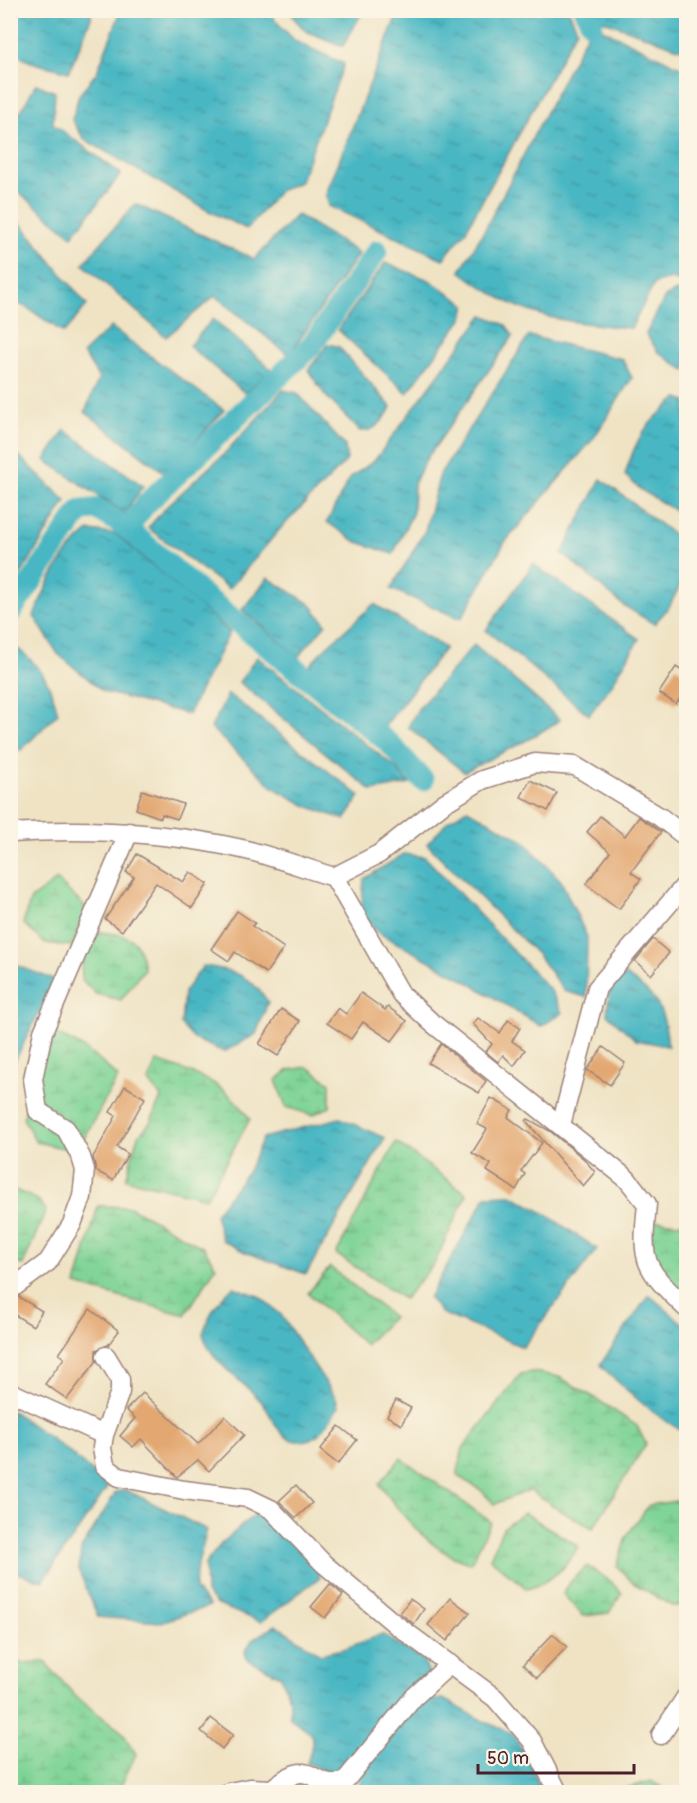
<svg xmlns="http://www.w3.org/2000/svg" width="697" height="1803" viewBox="0 0 697 1803" font-family="Pangolin,sans-serif">
	<defs>
		<pattern id="wetland-marsh" width="20" height="14" patternUnits="userSpaceOnUse" patternTransform="scale(1.5)"><rect width="20" height="14" fill="#80d497"/><path d="M1 5h8M5 5V1M11 12h8M15 12V8" fill="none" stroke="#70b682"/></pattern>
		<pattern id="water-ripples" width="26" height="14" patternUnits="userSpaceOnUse" patternTransform="scale(1.5)"><rect width="26" height="14" fill="#49b7c3"/><path d="M2 4q2-2 4 0t4 0M15 11q2-2 4 0t4 0" fill="none" stroke="#3f949f"/></pattern>
	</defs>
	<rect width="100%" height="100%" fill="#fcf5e5"/>
	<filter id="ink" filterUnits="userSpaceOnUse"><feTurbulence type="fractalNoise" baseFrequency=".0167" numOctaves="2"/><feDisplacementMap in="SourceGraphic" scale="12" xChannelSelector="R" yChannelSelector="G"/><feConvolveMatrix kernelMatrix="1 2 1 2 8 2 1 2 1" color-interpolation-filters="sRGB"/></filter>
	<filter id="wash" filterUnits="userSpaceOnUse"><feTurbulence type="fractalNoise" baseFrequency=".008" numOctaves="4" result="noise"/><feDisplacementMap in="SourceGraphic" scale="24" xChannelSelector="R" yChannelSelector="G"/><feGaussianBlur stdDeviation="1.35" result="paint"/><feColorMatrix in="noise" values="0 0 0 0 0 0 0 0 0 0 0 0 0 0 0 0 0 1.4 0 .05"/><feComposite in="paint" operator="in"/></filter>
	<g filter="url(#wash)">
		<rect width="100%" height="100%" fill="#efe3c4"/>
		<g fill="url(#wetland-marsh)" stroke="#657a61" stroke-width="1.5">
			<polygon points="57,880 87,909 72,946 44,943 23,923 31,899"/>
			<path d="M100,932C131,936 139,936 144,969L121,1000L96,994L82,980L81,954Z"/>
			<path d="M43,1032C74,1036 96,1057 118,1077L77,1151L36,1142L23,1118L33,1093L23,1074Z"/>
			<path d="M157,1061C199,1075 224,1081 250,1119L206,1198L126,1179L137,1138L151,1121L161,1097L148,1081Z"/>
			<polygon points="308,1067 330,1083 330,1107 312,1115 286,1107 276,1080 289,1070"/>
			<polygon points="396,1142 467,1194 434,1264 404,1299 336,1254"/>
			<polygon points="11,1188 38,1200 46,1210 23,1265 11,1262"/>
			<polygon points="98,1206 130,1207 204,1248 216,1267 185,1315 76,1285"/>
			<polygon points="652,1220 686,1224 686,1297 647,1261"/>
			<polygon points="330,1267 393,1317 365,1345 308,1293"/>
			<polygon points="533,1372 559,1377 595,1398 637,1426 646,1444 593,1528 564,1513 530,1490 494,1504 481,1490 457,1476 463,1448 521,1374"/>
			<path d="M401,1458L491,1522L471,1563C432,1554 403,1516 379,1484Z"/>
			<polygon points="677,1501 686,1504 686,1605 672,1606 633,1583 617,1566 626,1537 649,1505"/>
			<path d="M524,1513L578,1546C568,1567 550,1582 527,1589L490,1558L503,1528Z"/>
			<polygon points="587,1566 610,1581 622,1593 609,1613 583,1616 563,1594 571,1581"/>
			<polygon points="45,1662 76,1697 122,1732 136,1754 118,1792 15,1792 11,1790 11,1669 18,1663"/>
			<polygon points="292,1779 324,1787 331,1792 284,1792"/>
			<polygon points="651,1781 669,1792 611,1792 612,1792"/>
		</g>
		<g fill="url(#water-ripples)" stroke="#4a6b77" stroke-width="1.5">
			<polygon points="295,10 363,10 363,11 343,46 306,31 292,16"/>
			<polygon points="399,10 569,11 577,29 465,232 443,259 329,206 326,194"/>
			<path d="M11,11H91V18L69,72C25,59 4,65 11,11Z"/>
			<polygon points="121,11 274,11 274,19 295,41 344,64 300,182 279,191 247,229 209,211 84,139 72,120 79,95 97,72"/>
			<polygon points="595,11 686,11 686,51 599,19"/>
			<path d="M592,24L686,70V283L671,279L655,283L631,328C600,325 559,322 529,311C506,303 479,286 460,271L483,233Z"/>
			<polygon points="36,84 55,92 53,124 121,174 72,236 11,186 11,129"/>
			<polygon points="135,204 254,259 297,215 359,253 289,355 215,296 166,337 83,264"/>
			<polygon points="12,213 87,305 64,333 26,307 11,301"/>
			<polygon points="385,263 429,280 466,305 463,318 407,393 338,330"/>
			<polygon points="676,291 686,295 686,371 658,352 646,334 665,297"/>
			<polygon points="483,315 506,325 513,336 425,461 414,484 413,512 393,554 355,541 327,522 350,478 375,460"/>
			<polygon points="213,319 272,370 245,393 189,346"/>
			<polygon points="111,327 224,410 166,474 85,412 99,378 83,353"/>
			<polygon points="529,336 622,359 632,378 593,439 505,542 461,619 391,589 425,531 440,474"/>
			<path d="M328,344L339,347L391,407C385,420 376,432 360,431L325,395L308,370Z"/>
			<polygon points="283,390 297,393 345,446 347,460 280,529 229,589 148,528 167,506 224,454"/>
			<path d="M678,398L686,401V517L641,490L625,475C636,437 647,422 678,398Z"/>
			<polygon points="65,430 143,486 124,513 45,460"/>
			<polygon points="11,448 66,501 11,590"/>
			<polygon points="601,479 686,544 686,573 669,607 654,624 623,605 562,553"/>
			<path d="M89,531L116,534L230,632L188,714L104,692L58,654L34,616C47,584 61,553 89,531Z"/>
			<polygon points="533,564 639,639 610,687 589,715 486,630"/>
			<polygon points="268,578 310,604 326,624 298,657 242,610"/>
			<polygon points="374,604 445,648 384,727 308,668 320,653"/>
			<path d="M11,644C40,664 49,678 58,713L21,750L11,746Z"/>
			<polygon points="474,645 560,720 531,738 464,772 408,727 418,709"/>
			<polygon points="257,657 396,768 410,784 372,791 239,682"/>
			<polygon points="228,694 360,796 345,820 307,806 274,788 211,728"/>
			<polygon points="467,809 524,841 561,881 587,937 586,997 564,991 538,955 427,844 448,821"/>
			<polygon points="404,854 425,857 551,991 562,1013 541,1026 463,979 377,932 361,913 364,879"/>
			<polygon points="15,965 55,980 11,1069 10,972"/>
			<path d="M203,966C234,970 251,976 268,1002L256,1034L224,1052L194,1039L181,1025L184,992Z"/>
			<path d="M620,971C654,995 664,1002 668,1046L636,1040L607,1014L610,987Z"/>
			<polygon points="340,1118 385,1138 306,1274 245,1252 222,1240 215,1214 248,1171 263,1138"/>
			<polygon points="511,1195 544,1213 597,1249 523,1347 441,1313 429,1298 486,1196"/>
			<path d="M233,1287L259,1296L281,1315L336,1398L338,1407C328,1423 319,1443 297,1441C279,1440 273,1417 264,1405C249,1385 224,1372 211,1351C207,1346 205,1340 203,1334C209,1314 217,1301 233,1287Z"/>
			<path d="M649,1295L686,1326V1433C654,1416 626,1390 600,1365Z"/>
			<polygon points="11,1410 56,1442 109,1485 43,1581 11,1571"/>
			<polygon points="126,1490 207,1530 196,1571 195,1590 210,1606 161,1622 98,1617 79,1571 81,1549 116,1492"/>
			<polygon points="254,1515 276,1519 314,1563 320,1577 261,1622 216,1604 206,1593 205,1564 221,1544"/>
			<path d="M276,1625L320,1654L344,1649L382,1634L423,1660L429,1673L405,1692L341,1778L307,1763C317,1734 314,1734 290,1718V1701L281,1676L247,1659L245,1652L252,1640Z"/>
			<polygon points="443,1699 485,1722 512,1733 530,1763 542,1792 359,1792 361,1772 418,1702"/>
		</g>
		<g fill="none" stroke-linecap="round" stroke-linejoin="round">
			<g stroke="#49b7c3" stroke-width="22">
				<polyline points="585,10 592,24"/>
				<polyline points="127,528 146,504 311,346 377,251"/>
				<polyline points="10,613 80,511 97,509 127,528 202,594 389,743 423,780"/>
			</g>
		</g>
		<g id="blocks">
			<g fill="#e3a872">
				<polygon points="676,667 687,674 687,689 676,704 659,693"/>
				<polygon points="530,780 557,793 548,811 521,797"/>
				<polygon points="142,790 183,804 177,819 162,814 161,818 136,809"/>
				<polygon points="600,816 625,836 639,817 661,832 631,872 641,879 619,909 586,884 610,852 587,832"/>
				<polygon points="137,854 183,882 190,872 208,884 192,908 156,883 122,931 105,919 134,877 126,872"/>
				<polygon points="237,911 255,923 252,926 284,948 266,973 235,952 229,961 211,949"/>
				<polygon points="653,939 669,953 651,975 635,961"/>
				<polygon points="361,993 385,1010 388,1007 407,1021 392,1041 363,1022 351,1039 327,1023 338,1008 346,1014"/>
				<polygon points="281,1009 300,1021 278,1056 259,1044"/>
				<polygon points="478,1018 500,1033 508,1020 520,1028 512,1041 525,1050 514,1066 503,1055 498,1062 486,1052 492,1044 473,1024"/>
				<polygon points="441,1044 486,1081 479,1093 428,1063"/>
				<polygon points="603,1047 625,1063 610,1085 587,1070"/>
				<polygon points="125,1086 145,1098 117,1147 128,1154 113,1180 96,1171 93,1157 116,1116 110,1112"/>
				<polygon points="491,1098 512,1110 508,1117 542,1143 521,1171 525,1174 516,1190 487,1171 491,1164 472,1153 487,1129 477,1124"/>
				<polygon points="528,1119 550,1131 584,1159 595,1172 583,1186 526,1121"/>
				<polygon points="19,1297 42,1311 33,1326 10,1312 10,1301"/>
				<polygon points="90,1309 119,1331 108,1345 96,1350 96,1362 67,1399 45,1384 64,1358 59,1354"/>
				<polygon points="143,1393 198,1444 225,1416 244,1435 209,1471 198,1460 177,1477 141,1439 133,1447 120,1436 135,1418 126,1410"/>
				<polygon points="396,1400 411,1408 401,1425 387,1416"/>
				<polygon points="339,1426 357,1440 338,1464 320,1450"/>
				<polygon points="296,1485 312,1503 296,1518 279,1501"/>
				<polygon points="330,1584 343,1595 325,1618 311,1607"/>
				<polygon points="450,1598 470,1613 447,1641 428,1625"/>
				<polygon points="410,1599 424,1609 414,1624 400,1613"/>
				<polygon points="553,1634 567,1647 537,1678 523,1665"/>
				<polygon points="211,1718 233,1735 222,1749 201,1731"/>
			</g>
		</g>
	</g>
	<g filter="url(#ink)">
		<use href="#blocks" fill-opacity="0" stroke="#9c8178" stroke-width="1.5"/>
		<g fill="none" stroke-linecap="round" stroke-linejoin="round">
			<defs>
				<g id="street">
					<path d="M10,833C89,828 166,832 242,849C273,856 304,868 334,877L379,854L444,803L482,780L535,763L575,766L660,817L686,837"/>
					<path d="M334,877L401,994L431,1022L627,1179L647,1204C641,1264 643,1266 686,1308"/>
					<polyline points="561,1125 597,988 686,884"/>
					<polyline points="10,1290 48,1262 72,1224 82,1197 85,1170 81,1157 66,1129 38,1111 33,1079 43,1032 129,832"/>
					<polyline points="106,1356 120,1379 120,1392 104,1435 102,1448 105,1466 119,1477 184,1490 248,1498 271,1509 324,1564 395,1624 495,1698 532,1741 558,1792"/>
					<polyline points="10,1392 104,1435"/>
					<polyline points="661,1735 686,1697"/>
					<path d="M229,1792L250,1788L272,1789C314,1753 308,1790 344,1782L414,1697L450,1664"/>
				</g>
			</defs>
			<use href="#street" stroke="#9c8178" stroke-width="21"/>
			<use href="#street" stroke="#fff" stroke-width="18"/>
		</g>
	</g>
	<rect width="697" height="1803" fill="none" stroke="#fcf5e5" stroke-width="36"/>
	<path d="M478 1764v9h156v-9" fill="none" stroke="#4a1f2b" stroke-width="3"/>
	<text x="487" y="1764" font-size="18" fill="#4a1f2b" stroke="#fcf5e5" stroke-width="4.5" paint-order="stroke">50 m</text>
</svg>
